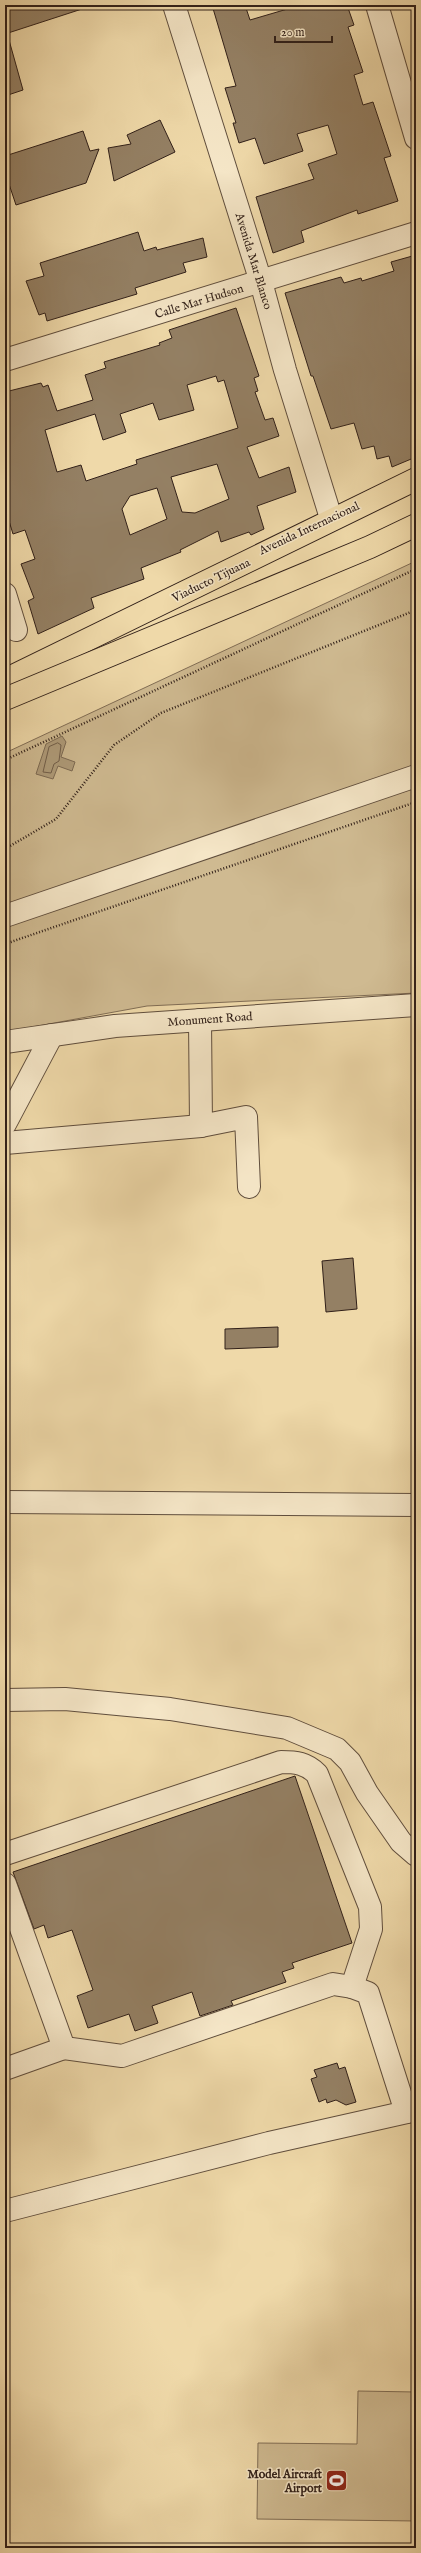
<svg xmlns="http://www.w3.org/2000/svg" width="421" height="2553" viewBox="0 0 421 2553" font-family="'IM FELL English',serif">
	<rect width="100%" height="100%" fill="#efd9a9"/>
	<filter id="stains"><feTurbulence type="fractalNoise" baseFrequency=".005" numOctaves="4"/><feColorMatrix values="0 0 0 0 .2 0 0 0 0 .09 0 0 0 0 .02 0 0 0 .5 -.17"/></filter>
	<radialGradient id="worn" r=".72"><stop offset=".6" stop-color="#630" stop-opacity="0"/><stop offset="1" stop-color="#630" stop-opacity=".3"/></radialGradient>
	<g fill="#cfba91" stroke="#806d55">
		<polygon points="416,561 416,993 147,1006 5,1032 5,753"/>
		<polygon points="358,2391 416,2392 416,2521 257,2519 258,2443 357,2444"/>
	</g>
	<polygon fill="#ae9a78" stroke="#7c6952" points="62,736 66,742 61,757 75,762 72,771 58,766 53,779 36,774 46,744"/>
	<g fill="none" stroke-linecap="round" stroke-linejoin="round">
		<polygon stroke="#705d48" stroke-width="1" points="58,743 61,745 59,761 54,764 51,773 43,772 49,747"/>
	</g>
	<g fill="#948064" stroke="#312019" fill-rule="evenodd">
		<polygon points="5,5 85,5 85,8 5,34"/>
		<polygon points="212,5 245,5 250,20 301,5 347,5 354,25 348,27 363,72 354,75 363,105 373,102 391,156 384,158 398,201 358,214 357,210 301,231 304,242 273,253 256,197 314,179 308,164 337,154 328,125 297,134 303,151 264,164 255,138 239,143 233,123 236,123 225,88 236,86"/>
		<polygon points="9,40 23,90 5,96 5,41"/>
		<polygon points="160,120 175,152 114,181 108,148 131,144 127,135"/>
		<polygon points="83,131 90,151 99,149 86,183 16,205 8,181 5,182 5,156"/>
		<polygon points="138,232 144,251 156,247 157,250 203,238 207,257 183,263 186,272 135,288 137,294 47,321 45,313 39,315 26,281 44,276 40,263"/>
		<polygon points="416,255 416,457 392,467 389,456 377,459 374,446 362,449 354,423 331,429 313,376 311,376 285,293 341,277 344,283 361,278 362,281 394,271 391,262"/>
		<path d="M236,308L259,376L254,378L258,391L255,392L265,420L273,418L279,436L247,447L259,478L289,467L296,492L257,506L264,529L251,535L249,532L221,542L218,531L180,550L181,552L141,568L144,579L91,598L94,608L38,634L28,601L34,598L21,564L35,559L25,530L13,534L5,508V392L41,383L43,387L48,385L57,411L93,400L85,375L106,368L104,362L160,345L159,343L172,338L169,330ZM216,376L218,382L224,380L238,428L136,460L137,464L86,481L81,465L57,472L45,430L95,414L103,440L126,432L120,414L153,403L159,420L194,410L187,385ZM217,464L229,499L195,513L182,512L171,477ZM157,488L167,519L130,535L122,509L130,496Z"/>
		<polygon points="353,1258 357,1309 326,1312 322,1261"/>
		<polygon points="278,1327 278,1347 225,1349 225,1329"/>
		<polygon points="295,1776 352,1943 292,1963 294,1968 282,1972 286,1982 231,2001 233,2005 200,2016 192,1992 152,2006 158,2023 135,2031 129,2014 88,2028 77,1996 93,1990 72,1930 48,1938 44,1925 34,1929 13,1872"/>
		<polygon points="337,2063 339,2069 345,2067 356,2102 346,2105 336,2100 327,2103 326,2099 319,2102 311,2079 317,2077 314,2070"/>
	</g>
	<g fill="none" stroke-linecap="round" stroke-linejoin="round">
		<defs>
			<g id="minor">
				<polyline points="174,5 261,282 285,370 331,518"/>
				<polyline points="377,5 416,138"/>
				<polyline points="5,360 416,233"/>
				<polyline points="5,594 16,630"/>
				<polyline points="5,916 416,776"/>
				<polyline points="200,1020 201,1126 246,1117 249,1187"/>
				<polyline points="5,1042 115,1026 416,1005"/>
				<polyline points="5,1124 52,1035"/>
				<polyline points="5,1143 201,1126"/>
				<polyline points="5,1502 416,1505"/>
				<polyline points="5,1700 65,1699 170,1709 287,1728 337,1749 350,1762 367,1793 401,1842 416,1855"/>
				<path d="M5,1854L281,1762C296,1762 306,1763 317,1774L370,1907L371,1929L352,1987"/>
				<polyline points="5,1884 64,2048 122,2056 333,1984 352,1987 368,1993 406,2112"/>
				<polyline points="5,2069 64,2048"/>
				<polyline points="5,2211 269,2143 416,2110"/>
			</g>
			<polyline id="highway" points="5,680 416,479"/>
		</defs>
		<use href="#minor" stroke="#604e3d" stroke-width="24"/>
		<use href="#highway" stroke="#312019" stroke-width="24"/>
		<g stroke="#312019" stroke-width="2.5" stroke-dasharray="1 2" stroke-linecap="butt">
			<polyline points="5,760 416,569"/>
			<polyline points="5,849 56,819 114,745 161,713 416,610"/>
			<polyline points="5,944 416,802"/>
		</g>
		<use href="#minor" stroke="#f5e6c7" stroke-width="22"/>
		<use href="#highway" stroke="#efd9a9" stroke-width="22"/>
		<defs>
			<polyline id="highway-bridge" points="5,699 370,547 416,525"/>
		</defs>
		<use href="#highway-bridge" stroke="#312019" stroke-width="24" stroke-linecap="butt"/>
		<use href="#highway-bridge" stroke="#efd9a9" stroke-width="22"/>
	</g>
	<defs>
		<symbol id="stadium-square" viewBox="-11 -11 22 22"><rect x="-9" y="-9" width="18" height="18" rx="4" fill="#8f2418" stroke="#f5e6c7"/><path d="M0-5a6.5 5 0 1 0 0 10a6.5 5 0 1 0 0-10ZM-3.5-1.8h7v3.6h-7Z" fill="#fff"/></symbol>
	</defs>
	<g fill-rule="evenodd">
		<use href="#stadium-square" x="324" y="2468" width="25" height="25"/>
	</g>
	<g text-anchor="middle" stroke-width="3" stroke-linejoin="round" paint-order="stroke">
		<g font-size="12" fill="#312019" stroke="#f5e6c7">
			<text transform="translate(254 261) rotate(73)" y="4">Avenida Mar Blanco</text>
			<text transform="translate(199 301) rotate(-17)" y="4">Calle Mar Hudson</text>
			<text transform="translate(309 528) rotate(-25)" y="4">Avenida Internacional</text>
			<text transform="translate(211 580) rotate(-26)" y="4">Viaducto Tijuana</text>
			<text transform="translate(210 1019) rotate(-4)" y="4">Monument Road</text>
		</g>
		<g font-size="12" font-weight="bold" fill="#312019" stroke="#f5e6c7" text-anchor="end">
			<text x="322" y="2478">Model Aircraft<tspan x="322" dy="14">Airport</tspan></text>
		</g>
	</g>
	<rect width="421" height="2553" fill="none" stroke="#efd9a9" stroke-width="20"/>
	<rect x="6" y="6" width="409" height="2541" fill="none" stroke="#312019" stroke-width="2"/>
	<rect x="10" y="10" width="401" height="2533" fill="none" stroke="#312019"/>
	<path d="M275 36v6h57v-6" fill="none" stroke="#312019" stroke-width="2"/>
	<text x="281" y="36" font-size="12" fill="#312019" stroke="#f5e6c7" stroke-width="3" paint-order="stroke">20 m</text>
	<rect width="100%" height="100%" filter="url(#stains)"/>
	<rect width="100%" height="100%" fill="url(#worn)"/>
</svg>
